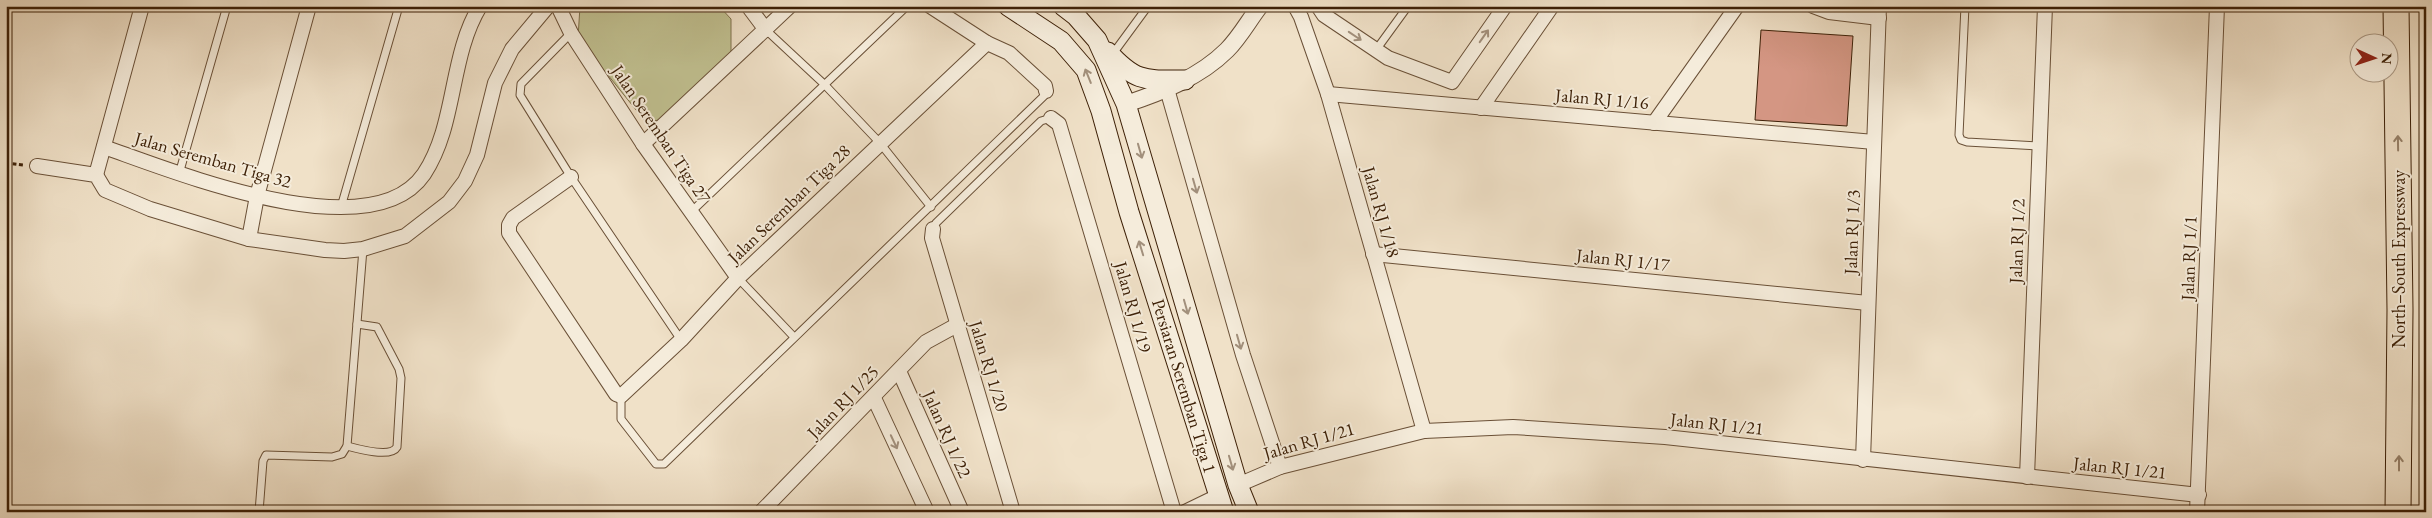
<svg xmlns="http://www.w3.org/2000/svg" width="2432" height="518" viewBox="0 0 2432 518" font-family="'EB Garamond',serif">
	<rect width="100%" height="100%" fill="#f0e1c8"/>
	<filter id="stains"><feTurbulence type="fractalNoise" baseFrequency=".004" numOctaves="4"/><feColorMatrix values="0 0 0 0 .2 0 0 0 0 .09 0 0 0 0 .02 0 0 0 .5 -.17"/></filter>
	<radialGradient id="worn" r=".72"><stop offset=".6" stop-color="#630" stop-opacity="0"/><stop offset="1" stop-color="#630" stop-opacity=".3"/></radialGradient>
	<polygon fill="#c1c191" stroke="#7f704c" points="580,6 719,6 731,19 731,54 664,120 645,121 578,38"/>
	<polygon fill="#d49683" stroke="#3d2007" points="1761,30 1853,36 1847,126 1755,120"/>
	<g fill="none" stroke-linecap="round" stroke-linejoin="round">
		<defs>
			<g id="service">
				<polyline points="1965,6 1959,135 1961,140 1967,142 2039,146"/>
				<polyline points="766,30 824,84 880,143 931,207"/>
				<polyline points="571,33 521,84 520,95 571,177 681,340"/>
				<polyline points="1376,50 1408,6"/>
				<polyline points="1112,55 1148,6"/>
				<polyline points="179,174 227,6"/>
				<polyline points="341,207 399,6"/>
				<polyline points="691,212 907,6"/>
				<polyline points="933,229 936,223 1041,121 1051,118"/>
				<polyline points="738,278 794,337"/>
				<polyline points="621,396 621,419 656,464 664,464 1044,96 1046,91"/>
				<path d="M347,446C358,449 391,458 397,447L401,378L399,369L377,327L357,324"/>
				<polyline points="259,512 263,461 266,455 332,457 342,454 347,446 363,249"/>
			</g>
			<g id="minor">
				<polyline points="558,6 571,33 643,144 738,278"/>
				<polyline points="748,6 766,30"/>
				<polyline points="930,6 987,43 1009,53 1045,86 1046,91"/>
				<polyline points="1295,6 1301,17 1328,94 1424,431"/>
				<polyline points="1318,6 1324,15 1388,58 1452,82 1505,6"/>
				<polyline points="1813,6 1829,12 1879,18"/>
				<polyline points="1167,89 1243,355 1280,467"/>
				<polyline points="1328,94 1874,142"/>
				<polyline points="1481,108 1552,6"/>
				<polyline points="1051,118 1059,124 1174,512"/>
				<polyline points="1654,123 1737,6"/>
				<polyline points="643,144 790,6"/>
				<path d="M104,147C173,171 371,252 424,174C457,124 449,57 480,6"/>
				<polyline points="37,166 96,175 105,190 150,209 249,239 325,250 344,251 363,249 405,236 449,202 465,181 477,155 495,83 512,49 548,6"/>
				<polyline points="96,175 142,6"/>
				<polyline points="571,177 513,218 509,225 509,233 616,394 621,396 681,340 738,278 987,43"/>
				<polyline points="933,229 932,238 1013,512"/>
				<polyline points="249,239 257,196 309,6"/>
				<polyline points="1373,254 1868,303"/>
				<polyline points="899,371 962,512"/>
				<polyline points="874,398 927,512"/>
				<polyline points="1863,460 1879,6"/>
				<polyline points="2027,477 2045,6"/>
				<polyline points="1238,485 1280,467 1424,431 1513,427 1665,437 2199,495"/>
				<polyline points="761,512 926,342 957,325"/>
				<polyline points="1185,512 1218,496"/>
				<polyline points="2197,512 2217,6"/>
			</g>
			<path id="tertiary" d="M1126,104C1162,92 1200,77 1227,50C1240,37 1249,20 1260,6"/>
			<g id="secondary">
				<polyline points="1008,6 1061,41 1086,70 1101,111 1129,212 1224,512"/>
				<polyline points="1063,6 1076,16 1097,40 1126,104 1238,485 1249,512"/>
				<path d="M1108,52C1136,83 1146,80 1185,80"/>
			</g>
			<polyline id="motorway" points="2396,6 2400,310 2398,512"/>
		</defs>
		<use href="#service" stroke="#6a5037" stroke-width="9"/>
		<use href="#minor" stroke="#6a5037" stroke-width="16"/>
		<use href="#tertiary" stroke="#6a5037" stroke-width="18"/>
		<use href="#secondary" stroke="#3d2007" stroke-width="21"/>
		<use href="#motorway" stroke="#3d2007" stroke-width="27"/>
		<polyline stroke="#3d2007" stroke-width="3" stroke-dasharray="4 2.5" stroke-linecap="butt" points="6,163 23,165"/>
		<use href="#service" stroke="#f5ecdb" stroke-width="7"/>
		<use href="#minor" stroke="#f5ecdb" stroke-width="14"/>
		<use href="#tertiary" stroke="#f5ecdb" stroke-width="16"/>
		<use href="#secondary" stroke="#f5ecdb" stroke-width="19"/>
		<use href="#motorway" stroke="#f0e1c8" stroke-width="25"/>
	</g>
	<defs><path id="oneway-shaft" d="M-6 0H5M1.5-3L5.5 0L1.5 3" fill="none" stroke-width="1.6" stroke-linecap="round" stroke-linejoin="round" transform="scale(1.25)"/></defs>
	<g stroke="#a2907c">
		<use href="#oneway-shaft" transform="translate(1355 36) rotate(34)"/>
		<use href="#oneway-shaft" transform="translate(1484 36) rotate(-55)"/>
		<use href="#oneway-shaft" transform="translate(1088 76) rotate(-112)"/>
		<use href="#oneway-shaft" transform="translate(1140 151) rotate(74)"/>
		<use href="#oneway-shaft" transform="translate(1195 186) rotate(74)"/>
		<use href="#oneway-shaft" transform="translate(1141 248) rotate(-107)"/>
		<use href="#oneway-shaft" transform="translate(1186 307) rotate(74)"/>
		<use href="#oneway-shaft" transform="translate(1239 342) rotate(74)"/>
		<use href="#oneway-shaft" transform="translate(894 442) rotate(65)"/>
		<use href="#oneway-shaft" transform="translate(1231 463) rotate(74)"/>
	</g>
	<g stroke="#968068">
		<use href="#oneway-shaft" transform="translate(2398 143) rotate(-91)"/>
		<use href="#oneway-shaft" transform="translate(2399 463) rotate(-90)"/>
	</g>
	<g text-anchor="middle" stroke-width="4" stroke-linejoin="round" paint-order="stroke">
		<g font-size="18" fill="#3d2007" stroke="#f5ecdb">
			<text transform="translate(1602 99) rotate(5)" y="6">Jalan RJ 1/16</text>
			<text transform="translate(661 134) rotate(56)" y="6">Jalan Seremban Tiga 27</text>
			<text transform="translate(213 160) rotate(16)" y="6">Jalan Seremban Tiga 32</text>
			<text transform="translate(789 204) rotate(-44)" y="6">Jalan Seremban Tiga 28</text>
			<text transform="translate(1381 212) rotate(74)" y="6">Jalan RJ 1/18</text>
			<text transform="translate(1852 232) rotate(-88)" y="6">Jalan RJ 1/3</text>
			<text transform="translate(2017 241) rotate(-88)" y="6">Jalan RJ 1/2</text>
			<text transform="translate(2189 258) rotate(-88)" y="6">Jalan RJ 1/1</text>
			<text transform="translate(2399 259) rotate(-90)" y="6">North–South Expressway</text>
			<text transform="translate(1623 260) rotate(6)" y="6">Jalan RJ 1/17</text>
			<text transform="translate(1133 307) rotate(74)" y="6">Jalan RJ 1/19</text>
			<text transform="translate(989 366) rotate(73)" y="6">Jalan RJ 1/20</text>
			<text transform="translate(1184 386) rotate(73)" y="6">Persiaran Seremban Tiga 1</text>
			<text transform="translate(843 402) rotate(-46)" y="6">Jalan RJ 1/25</text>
			<text transform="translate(1717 424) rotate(6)" y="6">Jalan RJ 1/21</text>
			<text transform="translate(947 434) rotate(66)" y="6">Jalan RJ 1/22</text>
			<text transform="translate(1309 441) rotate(-16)" y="6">Jalan RJ 1/21</text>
			<text transform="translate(2120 468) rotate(6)" y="6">Jalan RJ 1/21</text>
		</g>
	</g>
	<rect width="2432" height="518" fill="none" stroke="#f0e1c8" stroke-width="25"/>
	<rect x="8" y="8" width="2417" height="503" fill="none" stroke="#3d2007" stroke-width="2.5"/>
	<rect x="12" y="12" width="2407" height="493" fill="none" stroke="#3d2007"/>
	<g transform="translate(2374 58) rotate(93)"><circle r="24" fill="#f5ecdb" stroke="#ab9a86"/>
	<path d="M0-4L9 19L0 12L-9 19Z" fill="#8f2418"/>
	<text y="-8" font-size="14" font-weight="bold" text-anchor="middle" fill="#3d2007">N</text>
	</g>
	<rect width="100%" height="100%" filter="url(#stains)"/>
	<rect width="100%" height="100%" fill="url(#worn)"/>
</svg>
